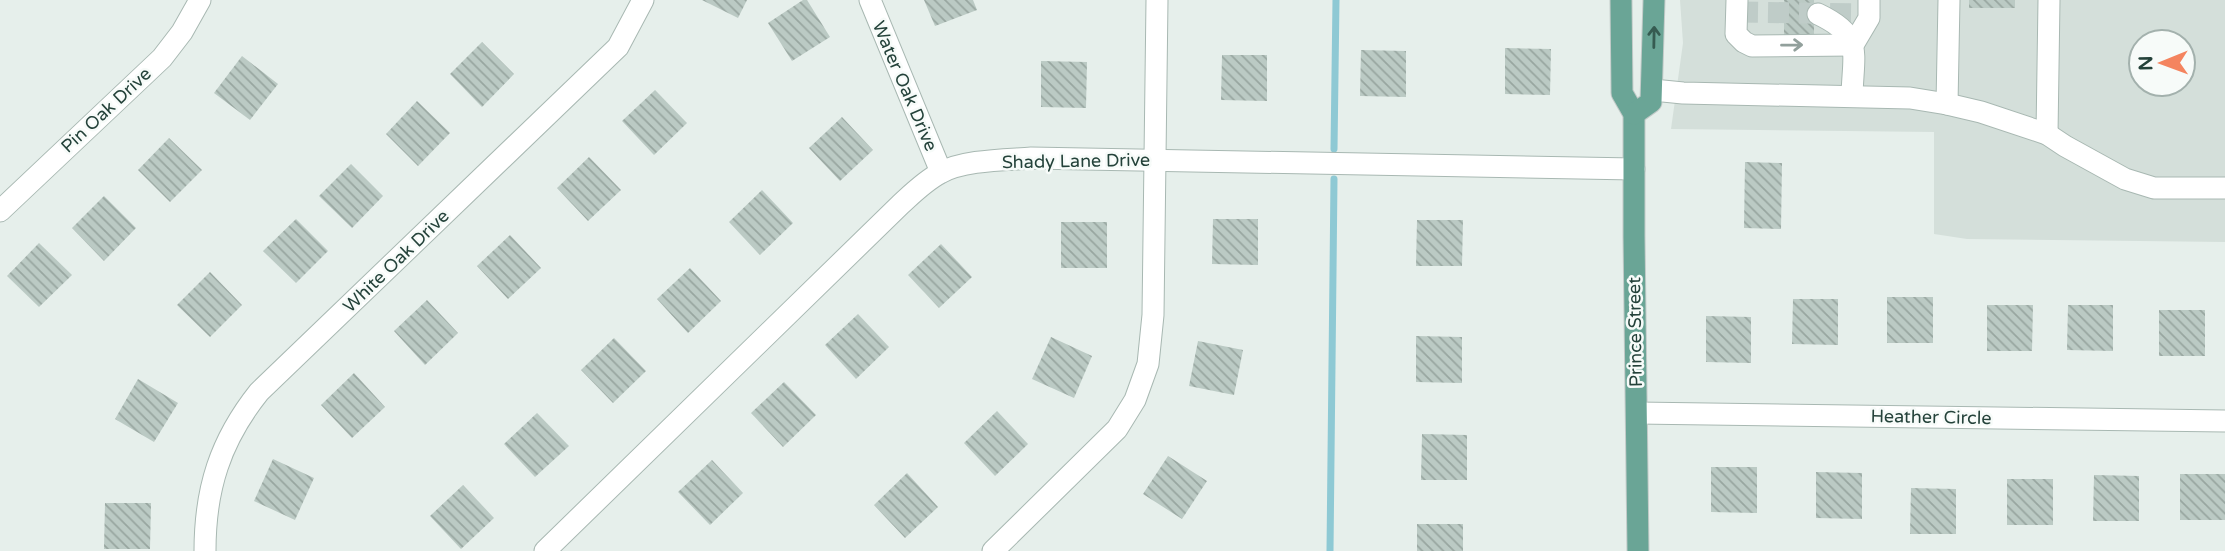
<svg xmlns="http://www.w3.org/2000/svg" width="2225" height="551" viewBox="0 0 2225 551" font-family="'Varela Round',sans-serif">
	<defs>
		<pattern id="building-back-hatch" width="6" height="6" patternUnits="userSpaceOnUse" patternTransform="scale(1.75)"><rect width="6" height="6" fill="#bbcac4"/><path d="M-1 5l2 2M0 0l6 6M5-1l2 2" fill="none" stroke="#98a6a0"/></pattern>
	</defs>
	<rect width="100%" height="100%" fill="#e6efeb"/>
	<path fill="#d4dfda" fill-rule="evenodd" d="M1680,0H2225V242L1967,239L1934,234V132L1671,129L1683,43ZM2141,42H2183V84H2141Z"/>
	<g fill="none" stroke-linecap="round" stroke-linejoin="round">
		<g stroke="#8ec9d4" stroke-width="7">
			<polyline points="1334,149 1336,0"/>
			<polyline points="1330,551 1334,179"/>
		</g>
	</g>
	<g fill="url(#building-back-hatch)">
		<polygon points="702,0 747,0 738,18"/>
		<polygon points="803,0 807,0 830,37 792,61 768,23"/>
		<polygon points="924,0 973,0 977,10 935,26"/>
		<polygon points="1784,0 1814,0 1814,39 1784,40"/>
		<rect x="1969" y="0" width="46" height="8"/>
		<polygon points="482,42 514,74 482,107 450,74"/>
		<polygon points="1505,48 1551,49 1550,95 1505,94"/>
		<polygon points="1361,50 1406,51 1406,97 1360,96"/>
		<polygon points="1222,55 1267,55 1267,101 1221,100"/>
		<polygon points="242,56 278,84 250,120 214,93"/>
		<polygon points="1041,61 1087,62 1086,108 1041,107"/>
		<polygon points="655,90 687,123 654,155 622,121"/>
		<polygon points="417,101 450,133 418,166 386,134"/>
		<polygon points="842,117 873,150 840,181 809,148"/>
		<polygon points="169,138 202,170 170,202 138,170"/>
		<polygon points="589,157 621,190 588,221 557,188"/>
		<polygon points="1745,162 1782,163 1781,229 1744,228"/>
		<polygon points="351,164 383,196 352,228 319,196"/>
		<polygon points="762,190 793,223 760,255 729,222"/>
		<polygon points="104,196 136,228 104,261 72,228"/>
		<polygon points="296,219 328,251 296,283 263,251"/>
		<polygon points="1213,219 1258,219 1258,265 1212,264"/>
		<polygon points="1417,220 1463,220 1462,266 1416,266"/>
		<rect x="1061" y="222" width="46" height="46"/>
		<polygon points="510,235 541,268 508,299 477,266"/>
		<polygon points="39,243 72,275 39,307 7,276"/>
		<polygon points="941,244 972,277 939,308 908,275"/>
		<polygon points="690,268 721,301 688,333 657,299"/>
		<polygon points="210,272 242,305 210,337 177,305"/>
		<rect x="1887" y="297" width="46" height="46"/>
		<polygon points="1793,299 1838,299 1838,345 1792,344"/>
		<polygon points="427,300 458,333 425,365 394,331"/>
		<polygon points="1987,305 2033,305 2032,351 1987,351"/>
		<polygon points="2068,305 2113,305 2113,351 2067,350"/>
		<rect x="2159" y="310" width="46" height="46"/>
		<polygon points="858,314 889,347 856,379 825,345"/>
		<polygon points="1706,316 1751,317 1751,363 1706,362"/>
		<polygon points="1416,336 1462,337 1462,383 1416,382"/>
		<polygon points="1051,337 1092,356 1074,398 1032,379"/>
		<polygon points="614,338 646,371 613,403 581,370"/>
		<polygon points="1198,341 1243,350 1234,395 1189,386"/>
		<polygon points="354,373 385,407 352,438 321,405"/>
		<polygon points="138,379 178,403 154,442 115,419"/>
		<polygon points="784,382 816,415 783,447 751,413"/>
		<polygon points="997,411 1028,444 995,476 964,443"/>
		<polygon points="537,413 569,446 535,477 504,444"/>
		<polygon points="1422,434 1467,435 1467,480 1421,480"/>
		<polygon points="1168,456 1207,481 1182,519 1143,494"/>
		<polygon points="273,459 314,478 295,520 254,501"/>
		<polygon points="712,460 743,493 710,525 678,492"/>
		<polygon points="1711,467 1757,467 1757,513 1711,512"/>
		<polygon points="1816,472 1862,473 1862,519 1816,518"/>
		<polygon points="907,473 938,507 905,538 874,505"/>
		<rect x="2180" y="474" width="45" height="46"/>
		<polygon points="2094,475 2139,476 2139,521 2093,521"/>
		<rect x="2007" y="479" width="46" height="46"/>
		<polygon points="463,485 494,518 461,549 430,516"/>
		<polygon points="1911,488 1956,489 1956,534 1910,534"/>
		<polygon points="105,503 151,503 150,549 104,549"/>
		<rect x="1417" y="524" width="46" height="27"/>
	</g>
	<g fill="none" stroke-linecap="round" stroke-linejoin="round">
		<polyline stroke="#bfccc8" stroke-width="21" stroke-dasharray="21 10" stroke-linecap="butt" points="1737,12 1869,14"/>
		<defs>
			<g id="minor">
				<polyline points="870,0 941,172"/>
				<polyline points="1737,0 1736,34 1744,42 1752,46 1853,45"/>
				<path d="M1818,14C1864,36 1853,52 1852,96"/>
				<polyline points="1853,45 1869,18 1869,0"/>
				<polyline points="1653,90 1683,93 1910,98 1947,104 1981,112 2047,134 2065,146 2125,179 2154,188 2225,188"/>
				<polyline points="1947,104 1949,0"/>
				<polyline points="2047,134 2049,0"/>
				<polyline points="0,211 162,58 182,32 200,0"/>
				<polyline points="1637,413 2225,421"/>
				<path d="M205,551C205,489 220,441 259,392L618,47L643,0"/>
				<path d="M545,551L901,204C913,193 925,181 940,173C963,160 1004,160 1031,158L1634,169"/>
				<polyline points="993,551 1117,429 1135,400 1148,364 1153,315 1157,0"/>
			</g>
			<g id="major">
				<polyline points="1621,0 1622,93 1634,114 1634,236 1638,551"/>
				<polyline points="1634,114 1651,102 1654,0"/>
			</g>
		</defs>
		<use href="#minor" stroke="#a8b8b2" stroke-width="23"/>
		<use href="#major" stroke="#c2cac8" stroke-width="23"/>
		<use href="#minor" stroke="#fff" stroke-width="21"/>
		<use href="#major" stroke="#6aa596" stroke-width="21"/>
	</g>
	<defs><path id="oneway-shaft" d="M-6 0H5M1.5-3L5.5 0L1.5 3" fill="none" stroke-width="1.6" stroke-linecap="round" stroke-linejoin="round" transform="scale(1.75)"/></defs>
	<use stroke="#365b51" href="#oneway-shaft" transform="translate(1654 37) rotate(-89)"/>
	<use stroke="#92a09c" href="#oneway-shaft" transform="translate(1792 45) rotate(-1)"/>
	<g text-anchor="middle" stroke-width="5" stroke-linejoin="round" paint-order="stroke">
		<g font-size="18" fill="#24423a" stroke="#f7fbf9">
			<text transform="translate(905 86) rotate(67)" y="6">Water Oak Drive</text>
			<text transform="translate(106 110) rotate(-43)" y="6">Pin Oak Drive</text>
			<text transform="translate(1076 161) rotate(-1)" y="6">Shady Lane Drive</text>
			<text transform="translate(396 261) rotate(-44)" y="6">White Oak Drive</text>
			<text transform="translate(1635 332) rotate(-91)" y="6">Prince Street</text>
			<text transform="translate(1931 417) rotate(1)" y="6">Heather Circle</text>
		</g>
	</g>
	<g transform="translate(2162 63) rotate(269)"><circle r="33" fill="#f7fbf9" stroke="#a3b1ad" stroke-width="2"/>
	<path d="M0-5L12 26L0 18L-12 26Z" fill="#f4845f"/>
	<text y="-10" font-size="19" font-weight="bold" text-anchor="middle" fill="#24423a">N</text>
	</g>
</svg>
